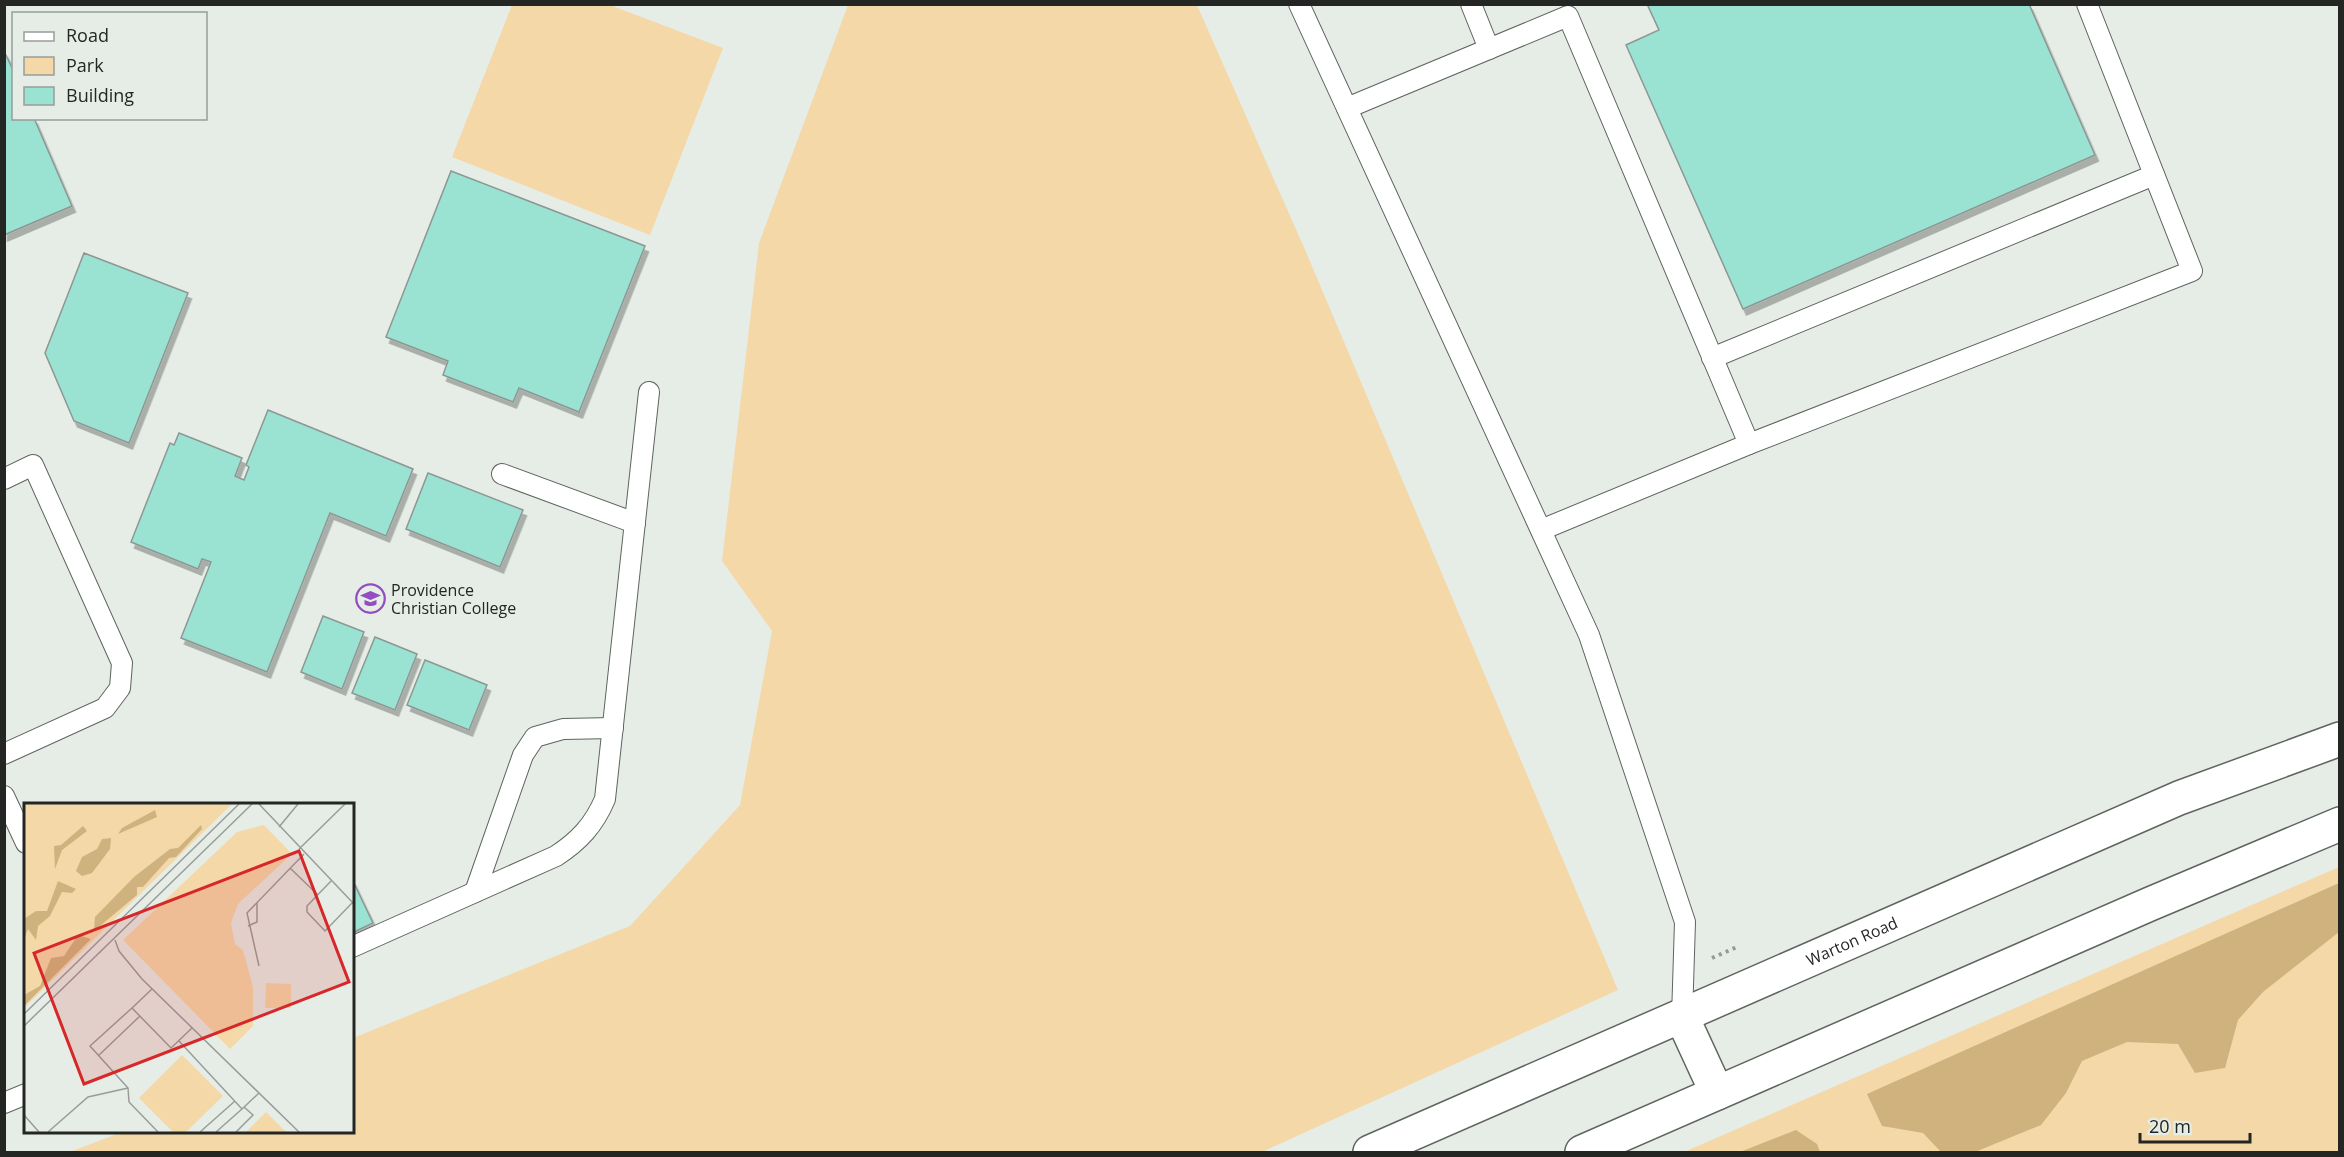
<svg xmlns="http://www.w3.org/2000/svg" width="2344" height="1157" viewBox="0 0 2344 1157" font-family="'Open Sans',sans-serif">
	<defs>
		<filter id="shadow"><feDropShadow dx="3.5" dy="6" stdDeviation="0" flood-color="#0004"/></filter>
	</defs>
	<rect width="100%" height="100%" fill="#e6ede7"/>
	<g fill="#f4d8a8">
		<polygon points="512,5 610,5 723,48 650,235 452,157"/>
		<polygon points="848,5 1197,5 1306,252 1618,990 1262,1152 70,1152 122,1132 352,1132 353,1038 630,926 740,805 772,631 722,561 759,243"/>
		<polygon points="2339,867 2339,1152 1684,1152"/>
	</g>
	<g fill="#cfb27e">
		<polygon points="2339,883 2339,932 2263,992 2238,1020 2225,1068 2195,1073 2178,1044 2127,1042 2082,1061 2066,1093 2041,1125 1975,1152 1941,1152 1923,1133 1882,1126 1867,1094"/>
		<polygon points="1796,1130 1817,1144 1820,1152 1740,1152"/>
	</g>
	<g fill="#9ae3d3" stroke="#8d9794" stroke-width="1.5" filter="url(#shadow)">
		<polygon points="1647,4 2029,4 2095,155 1743,309 1626,45 1659,30"/>
		<polygon points="4,51 14,72 14,118 34,118 72,206 4,235"/>
		<polygon points="451,171 645,246 579,412 519,388 513,402 443,375 448,361 386,337"/>
		<polygon points="84,253 188,293 129,443 74,421 45,353"/>
		<polygon points="268,410 413,469 386,536 330,513 267,672 181,638 211,562 202,559 198,569 131,542 170,443 174,445 179,433 242,458 235,476 244,480 249,467 246,465"/>
		<polygon points="428,473 523,510 500,567 406,529"/>
		<polygon points="323,616 364,632 342,689 301,672"/>
		<polygon points="375,637 417,654 395,710 352,693"/>
		<polygon points="425,660 487,685 469,730 407,705"/>
		<polygon points="352,879 373,923 352,933"/>
	</g>
	<g fill="none" stroke-linecap="round" stroke-linejoin="round">
		<defs>
			<g id="service">
				<polyline points="1299,4 1589,635 1685,922 1682,1017"/>
				<polyline points="1471,4 1489,49"/>
				<polyline points="1347,108 1568,16 1749,444 1541,530"/>
				<polyline points="1712,358 2154,175"/>
				<polyline points="1749,444 2192,271 2087,4"/>
				<polyline points="502,474 635,523"/>
				<polyline points="4,479 33,465 122,663 120,688 105,708 4,754"/>
				<polyline points="4,796 26,843"/>
				<polyline points="475,892 523,755 535,737 563,729 613,728"/>
				<path d="M352,947L556,856C579,841 594,825 605,799L649,392"/>
				<polyline points="4,1103 26,1094"/>
			</g>
			<g id="primary">
				<polyline points="1682,1017 1717,1093"/>
				<path id="s1" d="M1370,1152L2179,798L2340,739"/>
				<polyline points="1582,1152 2150,904 2340,824"/>
			</g>
		</defs>
		<use href="#service" stroke="#5e645e" stroke-width="22"/>
		<use href="#primary" stroke="#5e645e" stroke-width="36"/>
		<polyline stroke="#959a96" stroke-width="4" stroke-dasharray="3 4.5" stroke-linecap="butt" points="1712,958 1737,947"/>
		<use href="#service" stroke="#fff" stroke-width="20"/>
		<use href="#primary" stroke="#fff" stroke-width="33"/>
	</g>
	<defs>
		<symbol id="school-ring" viewBox="-11 -11 22 22"><circle r="9.5" fill="#e6ede7" stroke="#934dc1" stroke-width="1.5"/><path d="M0-5L7-2L0 1L-7-2ZM-4 1L0 2.5L4 1V4Q0 6-4 4Z" fill="#934dc1"/></symbol>
	</defs>
	<g fill-rule="evenodd">
		<use href="#school-ring" x="354" y="582" width="33" height="33"/>
	</g>
	<g text-anchor="middle" stroke-width="6" stroke-linejoin="round" paint-order="stroke">
		<g font-size="16" fill="#242624" stroke="#e6ede7" text-anchor="start">
			<text x="391" y="596">Providence<tspan x="391" dy="18">Christian College</tspan></text>
		</g>
		<g font-size="16" fill="#242624" stroke="#e6ede7">
			<text dy="6" stroke="none"><textPath href="#s1" startOffset="526">Warton Road</textPath></text>
		</g>
	</g>
	<g transform="translate(24 803)">
		<rect width="330" height="330" fill="#e6ede7"/>
		<path d="M0,1H208L0,205ZM240,22L268,51L214,101L207,120L211,141L219,147L229,184V223L206,246L99,137L213,29ZM242,180L267,181V205H241ZM158,252L199,293L162,329H149L115,295ZM242,309L262,329H222Z" fill="#f4d8a8"/>
		<path d="M131,7L133,14L94,31L98,25ZM177,22L178,26L152,54L145,55L119,84H113V92L70,128L71,114L110,74L146,46L154,45ZM59,23L63,28L38,47L31,66L30,43L37,42ZM87,35L86,46L68,70L58,73L52,68L58,54L73,46L78,36ZM34,78L52,86L48,90L38,89L26,113L14,123L12,137L4,126L0,136V116L12,108H23ZM54,132L67,136L0,203V192L16,183L27,155L40,153Z" fill="#cfb27e"/>
		<path fill="none" stroke="#989d99" stroke-width="1.5" d="M235,1L330,101M255,24L274,1M275,46L321,1M266,65L294,92M307,78L283,103V109L301,128L328,100M224,123L233,119V99M91,137L95,148L118,176L275,329M235,163L223,110L280,51M128,186L108,205L147,245L168,225M108,205L66,243L104,285L105,299L134,329M0,211L215,1M0,223L228,1M155,238L218,306L235,290M74,253L116,213M0,312L15,329M24,329L64,294L104,285M176,329L211,298M192,329L218,306M212,329L229,312L220,304"/>
		<path fill="#d62828" fill-opacity="0.15" stroke="#d62828" stroke-width="3" d="M275,48L325,179L60,281L10,150Z"/>
		<rect width="330" height="330" fill="none" stroke="#242624" stroke-width="3"/>
	</g>
	<rect width="2344" height="1157" fill="none" stroke="#242624" stroke-width="12"/>
	<rect x="12" y="12" width="195" height="108" fill="#e6ede7" stroke="#989d99" stroke-width="1.5"/>
	<rect x="24" y="32" width="30" height="9" fill="#ffffff" stroke="#989d99" stroke-width="1.5"/>
	<text x="66" y="42" font-size="18" fill="#242624">Road</text>
	<rect x="24" y="57" width="30" height="18" fill="#f4d8a8" stroke="#989d99" stroke-width="1.5"/>
	<text x="66" y="72" font-size="18" fill="#242624">Park</text>
	<rect x="24" y="87" width="30" height="18" fill="#9ae3d3" stroke="#989d99" stroke-width="1.5"/>
	<text x="66" y="102" font-size="18" fill="#242624">Building</text>
	<path d="M2140 1133v9h110v-9" fill="none" stroke="#242624" stroke-width="3"/>
	<text x="2149" y="1133" font-size="18" fill="#242624" stroke="#e6ede7" stroke-width="4.5" paint-order="stroke">20 m</text>
</svg>
